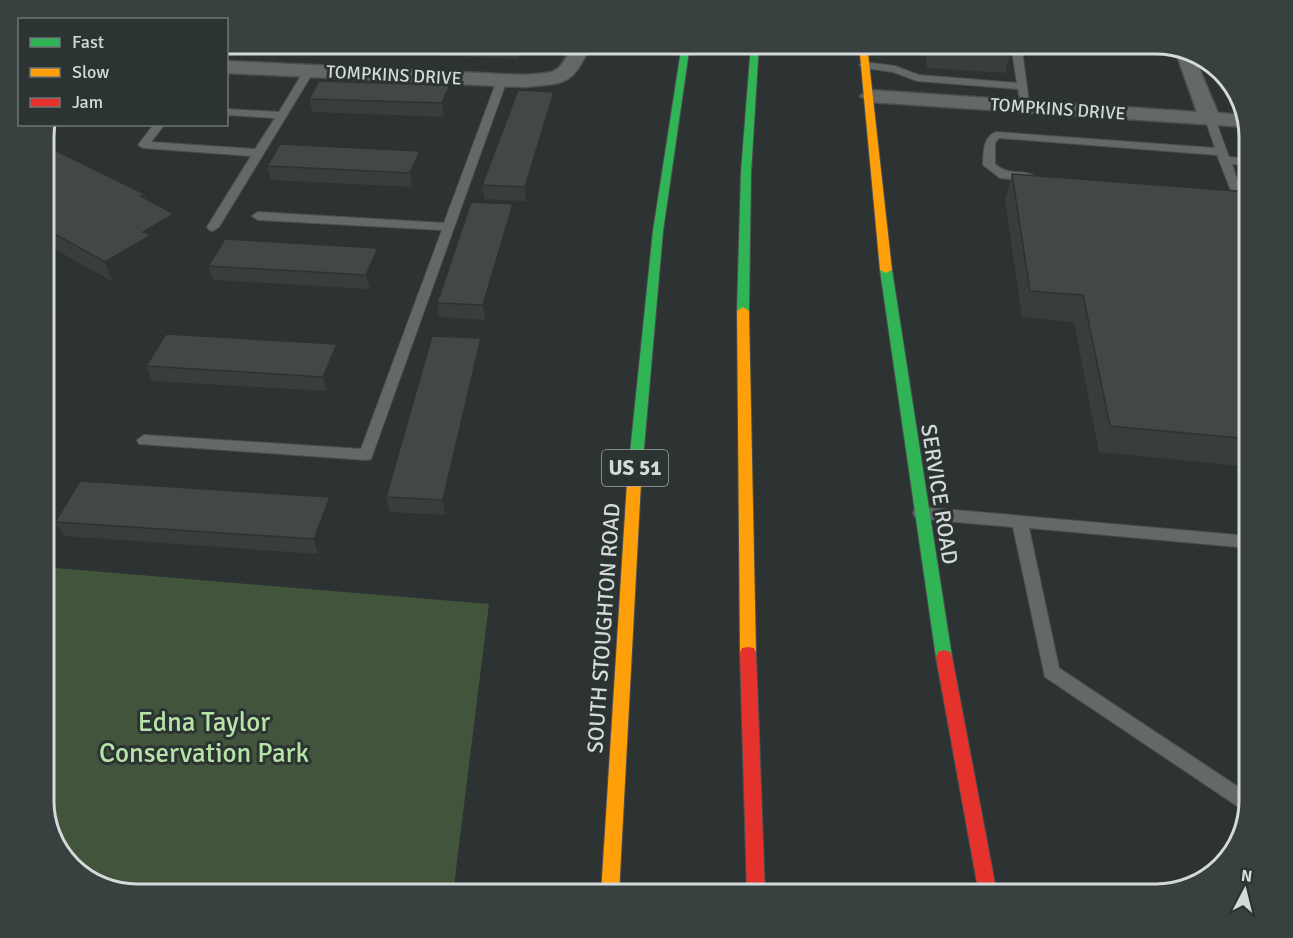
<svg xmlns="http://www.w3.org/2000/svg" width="1293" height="938" viewBox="0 0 1293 938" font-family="Signika,sans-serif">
	<rect width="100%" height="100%" fill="#2d3232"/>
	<polygon fill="#42543c" points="44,567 489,604 453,894 137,894 80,875 53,843 44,807"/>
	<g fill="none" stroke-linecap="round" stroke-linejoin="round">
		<defs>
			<g id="lane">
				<polygon points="1011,44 1021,44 1030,109 1021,107 1018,89 917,81 893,72 864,68 859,65 864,62 895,66 919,75 1017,83"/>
				<polygon points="305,69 314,71 219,227 213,231 209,230 207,227 251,156 143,148 138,145 154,124 165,124 151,142 255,149 275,118 226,115 226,109 279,112"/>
				<polygon points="502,77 507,80 371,459 366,460 139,444 137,440 144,435 361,449 442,230 258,220 252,216 258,212 444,223 497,80"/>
				<path d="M1210,116L1215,119L1229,157L1249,159V165L1232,164L1241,191H1249V197L1233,196L1217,155L999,138L995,143V164C1009,177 1025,168 1038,178L1032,181L1000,178L983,165C984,152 982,138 996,132L1215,148L1205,119Z"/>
				<polygon points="921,507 1249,536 1249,548 1029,528 1059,668 1249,794 1246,812 1045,677 1013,527 921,519 915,517 913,513 915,509"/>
			</g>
			<g id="street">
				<path d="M573,44H591C572,86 567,83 523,87L226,73V61L523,75C557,72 558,76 573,44Z"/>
				<polygon points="1175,50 1194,56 1218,113 1244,115 1247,127 870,102 860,96 870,90 1197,112"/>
			</g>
			<g id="fast">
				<polygon points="682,44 690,44 663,231 641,482 634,487 627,482 653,231"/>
				<polygon points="751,44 759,44 751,172 749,311 743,315 737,311 741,172"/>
				<polygon points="886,267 892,270 952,657 950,662 944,664 938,662 936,657 880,270"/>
			</g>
			<g id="slow">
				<polygon points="859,44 867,44 892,270 886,273 880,270"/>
				<polygon points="743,307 749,311 756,653 754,658 748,659 742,658 740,653 737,311"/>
				<polygon points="634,477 641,482 619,894 601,894 627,482"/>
			</g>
			<g id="jam">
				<polygon points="748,647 754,648 756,653 765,894 747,894 740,653 742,648"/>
				<polygon points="944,650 950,652 952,657 997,894 979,894 936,657 938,652"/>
			</g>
		</defs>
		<use href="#lane" stroke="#4b4f4f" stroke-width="2"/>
		<use href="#street" stroke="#4b4f4f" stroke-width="3"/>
		<use href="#fast" stroke="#4b4f4f" stroke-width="2"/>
		<use href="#slow" stroke="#4b4f4f" stroke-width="2"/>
		<use href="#jam" stroke="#4b4f4f" stroke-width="2"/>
		<use href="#lane" fill="#646868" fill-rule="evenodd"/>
		<use href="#street" fill="#646868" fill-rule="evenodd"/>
		<use href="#fast" fill="#30b455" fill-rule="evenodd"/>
		<use href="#slow" fill="#ff9f0a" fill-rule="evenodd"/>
		<use href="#jam" fill="#e5322d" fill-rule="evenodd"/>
	</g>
	<g fill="#3a3d3d">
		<polygon points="364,44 525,44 519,59 366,52"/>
		<polygon points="925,44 1010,44 1011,49 1005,73 927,68"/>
		<polygon points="451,98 444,117 312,112 309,99"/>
		<polygon points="555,106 526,201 484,199 482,185"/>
		<polygon points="44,145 145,194 147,200 181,234 156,249 159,256 113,282 44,243"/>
		<polygon points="422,164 412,187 271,180 267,166"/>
		<polygon points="1012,174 1250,192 1250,467 1099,452 1074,322 1022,317 1005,200"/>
		<polygon points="514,218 485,320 439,317 437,303"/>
		<polygon points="378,248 381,262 370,289 213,280 208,266"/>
		<polygon points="483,353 445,515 390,512 386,497"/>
		<polygon points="341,358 327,391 152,381 146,366"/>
		<polygon points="334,511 318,554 64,536 55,522"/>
	</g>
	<g fill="#2f3232">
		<polygon points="519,44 525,44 519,59 518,46"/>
		<polygon points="450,85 451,98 444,117 442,103"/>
		<polygon points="554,92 555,106 526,201 525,187"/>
		<polygon points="420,151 422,164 412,187 410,173"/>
		<polygon points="513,204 514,218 485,320 483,305"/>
		<polygon points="174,214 181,234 156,249 159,256 113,282 105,262 143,232"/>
		<polygon points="378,248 381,262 370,289 366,275"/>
		<polygon points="481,338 483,353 445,515 443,500"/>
		<polygon points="337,344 341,358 327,391 323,377"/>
		<polygon points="330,497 334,511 318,554 314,539"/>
	</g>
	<g fill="#434747" stroke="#2f3232" stroke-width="1.5">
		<polygon points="462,44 519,44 518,46"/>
		<polygon points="931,44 1010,44 1011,49"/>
		<polygon points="319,81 450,85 442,103 309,99"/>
		<polygon points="518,90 554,92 525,187 482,185"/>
		<polygon points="280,144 420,151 410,173 267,166"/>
		<polygon points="44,145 145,194 141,196 174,214 143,232 151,235 105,262 44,228"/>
		<polygon points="1012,174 1250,192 1250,439 1110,426 1083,295 1030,291"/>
		<polygon points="471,202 513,204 483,305 437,303"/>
		<polygon points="225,239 378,248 366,275 208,266"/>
		<polygon points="166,334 337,344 323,377 146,366"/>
		<polygon points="432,336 481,338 443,500 386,497"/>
		<polygon points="80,481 330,497 314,539 55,522"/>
	</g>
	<g text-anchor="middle" stroke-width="6" stroke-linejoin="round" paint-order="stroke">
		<g font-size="18" fill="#d4d9d9" stroke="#2b3433">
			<text transform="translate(394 75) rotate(3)" y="6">TOMPKINS DRIVE</text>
			<text transform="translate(1058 109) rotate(4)" y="6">TOMPKINS DRIVE</text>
		</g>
		<rect fill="#2b3433" stroke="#a1a8a7" stroke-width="1.5" x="602" y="450" width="66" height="36" rx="4.5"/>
		<g font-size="21" font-weight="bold" fill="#d4d9d9">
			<text x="635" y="475">US 51</text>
		</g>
		<g font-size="22" fill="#d4d9d9" stroke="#2b3433">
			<text transform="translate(940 494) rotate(81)" y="8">SERVICE ROAD</text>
			<text transform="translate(603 628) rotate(-86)" y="8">SOUTH STOUGHTON ROAD</text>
		</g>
		<g font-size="27" fill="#b7e4a6" stroke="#2b3433">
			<text x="204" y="731">Edna Taylor<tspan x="204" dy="31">Conservation Park</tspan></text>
		</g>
	</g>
	<path d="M0 0H1293V938H0ZM137 54H1156A83 83 0 0 1 1239 137V801A83 83 0 0 1 1156 884H137A83 83 0 0 1 54 801V137A83 83 0 0 1 137 54Z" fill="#394140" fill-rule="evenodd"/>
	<path fill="none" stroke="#d4d9d9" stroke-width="3" d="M137 54H1156A83 83 0 0 1 1239 137V801A83 83 0 0 1 1156 884H137A83 83 0 0 1 54 801V137A83 83 0 0 1 137 54Z"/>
	<rect x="18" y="18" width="210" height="108" fill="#2b3433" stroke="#6f7675" stroke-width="1.5"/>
	<rect x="30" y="38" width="30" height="9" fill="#30b455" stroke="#6f7675" stroke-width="1.5"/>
	<text x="72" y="48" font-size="18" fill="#d4d9d9">Fast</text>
	<rect x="30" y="68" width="30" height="9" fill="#ff9f0a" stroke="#6f7675" stroke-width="1.5"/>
	<text x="72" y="78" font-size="18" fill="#d4d9d9">Slow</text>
	<rect x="30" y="98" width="30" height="9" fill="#e5322d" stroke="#6f7675" stroke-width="1.5"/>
	<text x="72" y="108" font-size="18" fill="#d4d9d9">Jam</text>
	<g transform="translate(1245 890) rotate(7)" stroke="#2b3433" stroke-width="4.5" paint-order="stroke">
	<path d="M0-4.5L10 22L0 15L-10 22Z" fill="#d4d9d9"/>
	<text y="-9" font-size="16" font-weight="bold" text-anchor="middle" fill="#d4d9d9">N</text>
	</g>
</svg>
